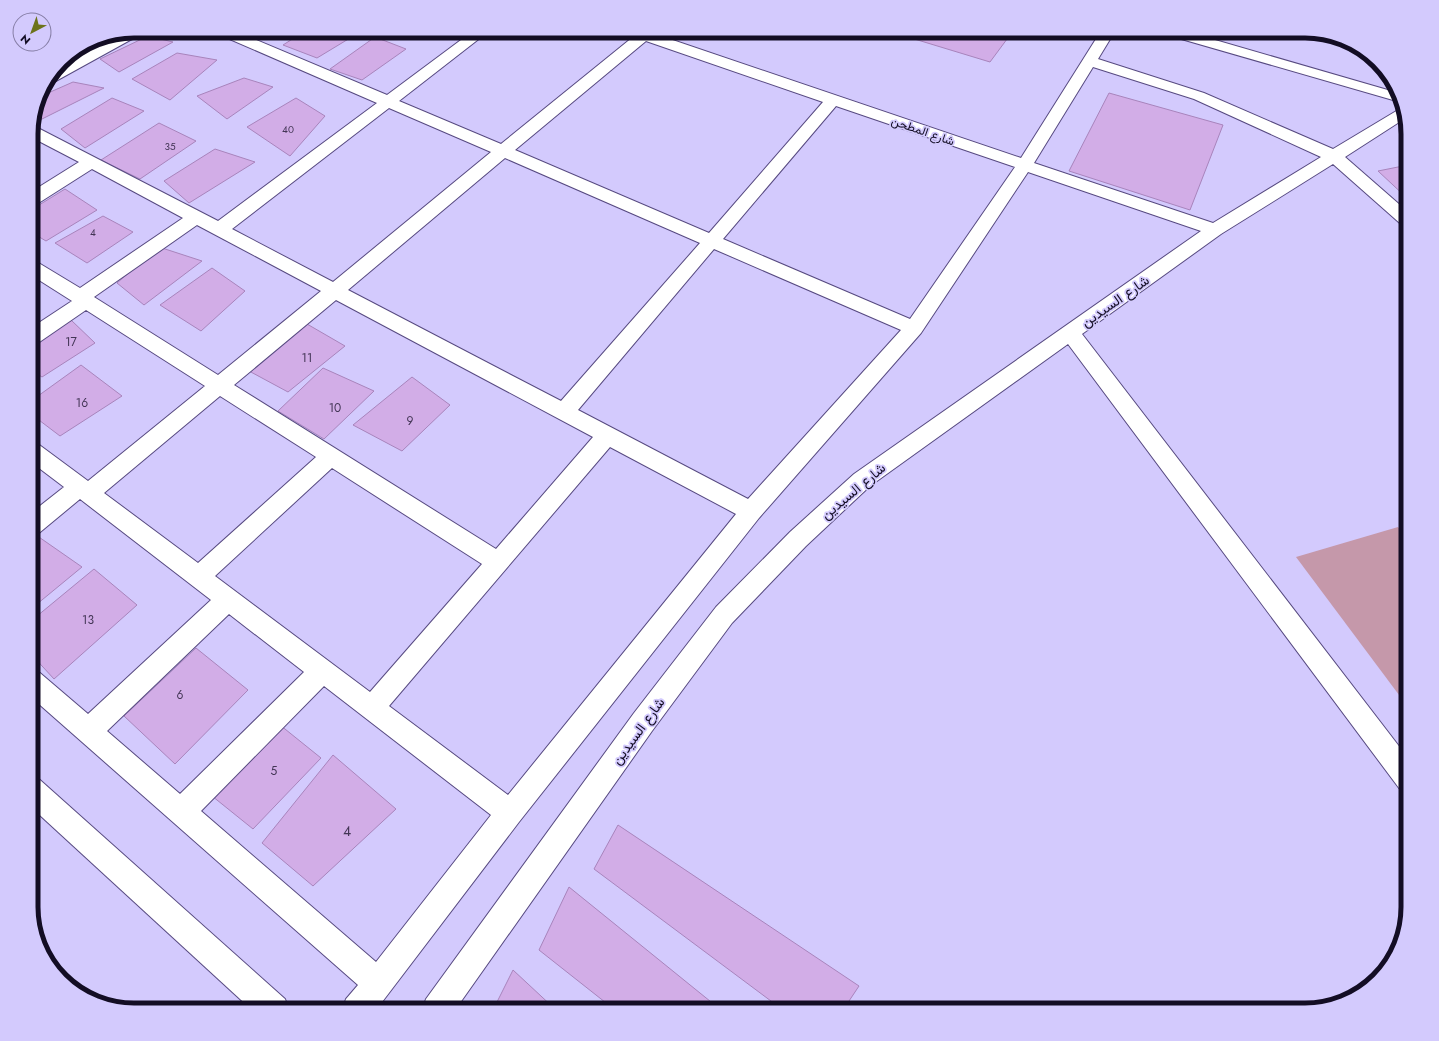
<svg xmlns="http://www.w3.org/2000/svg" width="1439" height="1041" viewBox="0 0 1439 1041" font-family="Jost,Vazirmatn,sans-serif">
	<rect width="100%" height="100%" fill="#d3cafd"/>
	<polygon fill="#c598aa" points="1398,527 1408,539 1408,707 1296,557"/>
	<g fill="#d2ade7" stroke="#a884bc">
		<polygon points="247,31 277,31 268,37"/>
		<polygon points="305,31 357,31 360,32 317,58 283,45"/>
		<polygon points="888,31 1013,31 990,62"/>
		<polygon points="148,36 173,42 119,72 100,59"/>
		<polygon points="375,37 406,49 362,80 330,69"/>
		<polygon points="177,53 217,60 170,100 132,79"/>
		<polygon points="244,78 273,87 227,119 197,96"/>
		<polygon points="73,82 104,88 32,124 39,97"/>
		<polygon points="1109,93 1223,125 1190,210 1069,171"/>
		<polygon points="112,98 144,111 85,148 61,129"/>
		<polygon points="296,98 325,116 290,156 247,127"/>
		<polygon points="159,123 196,141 140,179 101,160"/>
		<polygon points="215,149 255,162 189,203 164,181"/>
		<polygon points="1408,165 1408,199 1378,171"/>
		<polygon points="65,189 97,210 46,241 31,232 31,210"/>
		<polygon points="103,216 133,232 87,263 55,243"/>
		<polygon points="159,247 202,261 144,305 117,283"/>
		<polygon points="212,268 245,291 201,331 160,305"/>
		<polygon points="71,320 95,343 42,377 31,370 31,347"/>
		<polygon points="307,324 345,346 288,392 249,371"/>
		<polygon points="81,365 122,396 60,436 31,414 31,401"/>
		<polygon points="323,368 374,391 324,439 278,411"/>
		<polygon points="412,377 450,405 402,451 353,425"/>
		<polygon points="36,535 82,567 31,609 31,540"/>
		<polygon points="94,569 137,605 54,679 31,654 31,621"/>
		<polygon points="196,648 248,690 175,764 124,716"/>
		<polygon points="280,725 321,758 253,829 212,796"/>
		<polygon points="333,755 396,809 313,886 262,843"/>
		<polygon points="618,825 859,986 843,1010 783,1010 594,869"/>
		<polygon points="569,887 721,1010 615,1010 539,950"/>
		<polygon points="513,970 556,1010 493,1010"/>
	</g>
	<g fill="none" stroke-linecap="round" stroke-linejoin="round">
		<defs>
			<g id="minor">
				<polygon points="134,31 143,31 141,34 54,82 46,83 57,68 120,34"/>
				<path d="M216,31H235L387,95L473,31H489L399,101L501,144L633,37L626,34L624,31L649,32L1021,158L1101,31H1115L1098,59L1204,93L1333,149L1398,110L1402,109L1404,119L1345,157L1408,212V227L1402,225L1333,164L1221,234L1082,334L1408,758V792L1399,788L1068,344L870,486L806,546L732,623L652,731L455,1010H422L426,999L634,713L716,607L790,532L854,474L1201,231L1028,172L921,333L759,518L519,822L376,1010H342L346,999L358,985L31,697V669L40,673L88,714L211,600L80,499L39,533L31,535V513L64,487L31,462V442L38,444L88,481L205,386L86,310L38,343L31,345V328L72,301L31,275V260L37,262L80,288L183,218L92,169L37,204L31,206V192L79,162L31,137L32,125L218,221L377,103L218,34ZM646,41L823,102L709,233L515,150ZM1093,67L1194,99L1321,157L1213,223L1034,163ZM836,106L1015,167L910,319L723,239ZM389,108L491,152L333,282L232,229ZM505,158L700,243L561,401L348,290ZM197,225L321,291L218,375L94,297ZM714,249L901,330L748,499L578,410ZM336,300L593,437L496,549L234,385ZM220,396L316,457L198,563L104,493ZM610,447L736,514L508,795L389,706ZM332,468L482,564L370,692L215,576ZM229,614L304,672L180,794L107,731ZM324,686L491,815L376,962L201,811Z"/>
				<polygon points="1162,31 1184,31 1398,93 1400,102 1164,34"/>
				<polygon points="31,776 40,780 285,999 289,1010 252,1010 31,807"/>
			</g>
		</defs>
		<use href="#minor" stroke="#574a81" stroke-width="2"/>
		<use href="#minor" fill="#fff" fill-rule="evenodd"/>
	</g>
	<g text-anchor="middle" stroke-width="3.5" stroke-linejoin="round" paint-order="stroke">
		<g font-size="10" fill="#433555">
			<text x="288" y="133">40</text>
			<text x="170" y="150">35</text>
			<text x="93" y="236">4</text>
		</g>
		<g font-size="12" fill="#130d24" stroke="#d3cafd">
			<text transform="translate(923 131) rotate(19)" y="4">شارع المطحن</text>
		</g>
		<g font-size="12" fill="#433555">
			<text x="71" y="346">17</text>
			<text x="307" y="362">11</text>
			<text x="82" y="407">16</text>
			<text x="335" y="412">10</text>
			<text x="410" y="425">9</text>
			<text x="88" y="624">13</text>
			<text x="180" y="699">6</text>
			<text x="274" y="775">5</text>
		</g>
		<g font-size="14" fill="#130d24" stroke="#d3cafd">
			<text transform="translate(1115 301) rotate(-35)" y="5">شارع السيدين</text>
			<text transform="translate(853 491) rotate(-40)" y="5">شارع السيدين</text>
			<text transform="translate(638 731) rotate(-54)" y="5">شارع السيدين</text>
		</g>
		<g font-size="14" fill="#433555">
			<text x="347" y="836">4</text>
		</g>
	</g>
	<path d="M0 0H1439V1041H0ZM134 38H1305A96 96 0 0 1 1401 134V907A96 96 0 0 1 1305 1003H134A96 96 0 0 1 38 907V134A96 96 0 0 1 134 38Z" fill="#d3cafd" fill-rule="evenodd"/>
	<path fill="none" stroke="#130d24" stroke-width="5" d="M134 38H1305A96 96 0 0 1 1401 134V907A96 96 0 0 1 1305 1003H134A96 96 0 0 1 38 907V134A96 96 0 0 1 134 38Z"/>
	<g transform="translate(32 32) rotate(221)"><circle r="19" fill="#d3cafd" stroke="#867ea6"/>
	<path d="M0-3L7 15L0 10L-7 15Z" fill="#6d731b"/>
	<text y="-6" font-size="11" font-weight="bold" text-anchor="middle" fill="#130d24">N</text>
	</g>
</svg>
